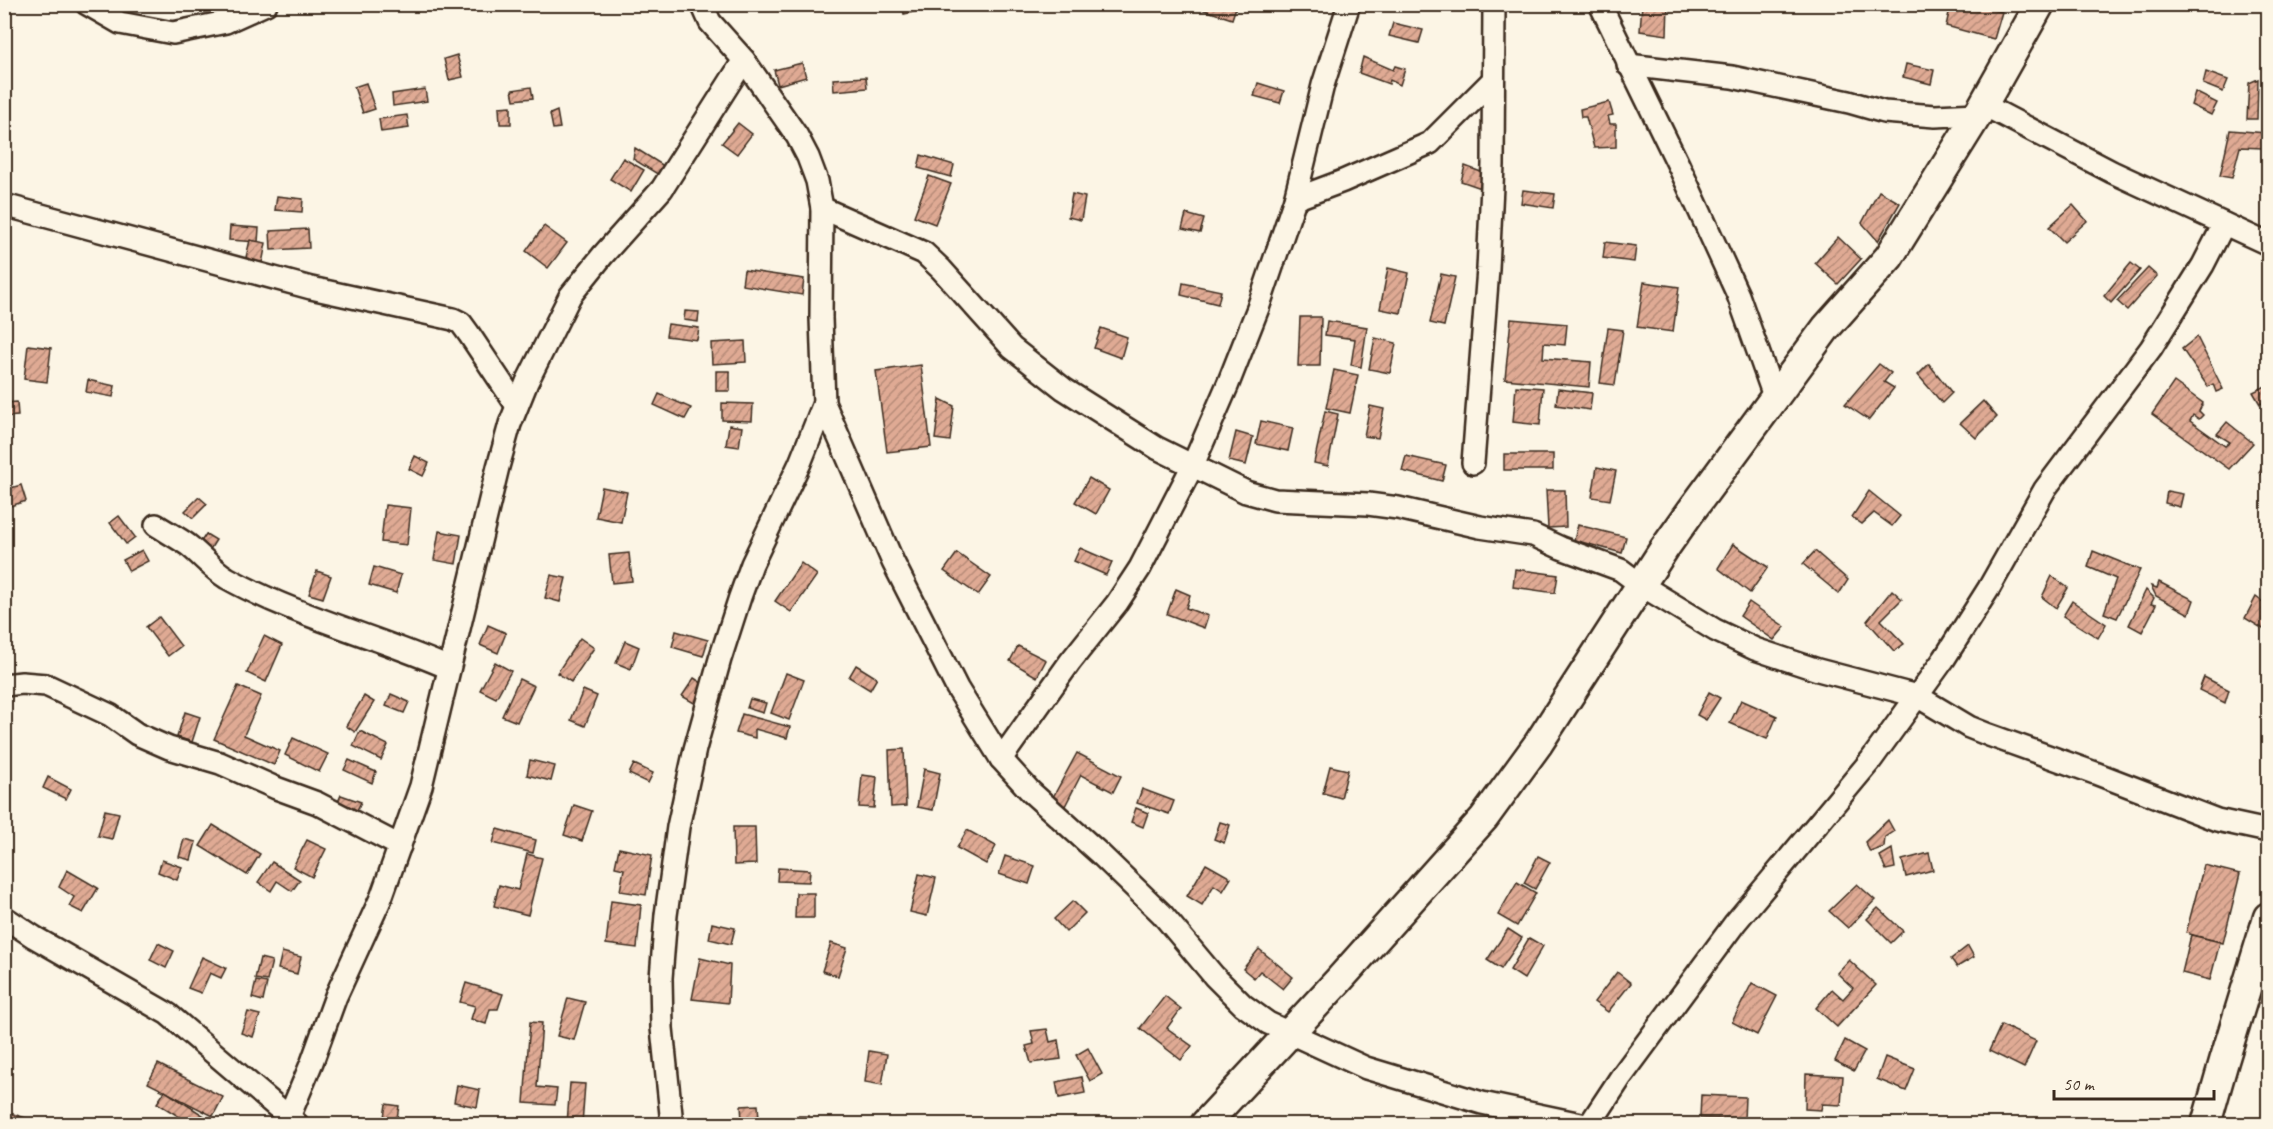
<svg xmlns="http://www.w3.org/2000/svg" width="2273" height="1129" viewBox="0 0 2273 1129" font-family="Caveat,sans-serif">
	<defs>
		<pattern id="building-hatch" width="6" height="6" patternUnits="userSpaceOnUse" patternTransform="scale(1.5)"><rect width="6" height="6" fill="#dfaa94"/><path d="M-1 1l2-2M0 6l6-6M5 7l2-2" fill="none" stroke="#b68b78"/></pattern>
	</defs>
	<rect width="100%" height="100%" fill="#fcf5e5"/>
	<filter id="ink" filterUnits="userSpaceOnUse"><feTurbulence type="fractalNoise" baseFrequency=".0167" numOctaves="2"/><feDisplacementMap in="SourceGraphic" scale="12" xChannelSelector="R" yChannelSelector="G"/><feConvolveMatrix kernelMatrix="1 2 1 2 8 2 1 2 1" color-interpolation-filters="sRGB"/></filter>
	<g filter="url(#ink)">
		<g fill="url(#building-hatch)" stroke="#3b2a1e" stroke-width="1.5">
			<polygon points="902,4 946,4 946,5 904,14"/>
			<polygon points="1186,4 1237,4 1232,19"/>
			<polygon points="1642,4 1668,4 1667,35 1640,31"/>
			<polygon points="1951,4 1975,4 2002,12 1994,39 1946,26"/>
			<polygon points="1393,23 1423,30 1419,43 1389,36"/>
			<polygon points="457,55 463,77 449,80 444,59"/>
			<polygon points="1363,57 1393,70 1395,66 1405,69 1400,85 1390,80 1389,84 1359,73"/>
			<polygon points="802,63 806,77 778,85 774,70"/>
			<polygon points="1906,64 1934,70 1931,84 1903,77"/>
			<polygon points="2206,72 2228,80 2223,92 2203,84"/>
			<polygon points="866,77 867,88 834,91 833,79"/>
			<polygon points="2258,79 2257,119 2247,119 2249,83"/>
			<polygon points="366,83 375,109 363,113 354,87"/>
			<polygon points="1258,83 1284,91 1280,103 1254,96"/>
			<polygon points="531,87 533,98 514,100 512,90"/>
			<polygon points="425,89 427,101 393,106 392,94"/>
			<polygon points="2195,92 2217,103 2211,115 2191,105"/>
			<polygon points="1609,102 1613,115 1608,116 1610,124 1616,124 1616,147 1594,148 1586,117 1581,117 1580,109"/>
			<polygon points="511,106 511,124 500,124 499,107"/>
			<polygon points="557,111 560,128 553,129 550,114"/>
			<polygon points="407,115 409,128 381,132 379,119"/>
			<polygon points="738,123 752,134 737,154 722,143"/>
			<polygon points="2230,130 2266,133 2262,148 2240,147 2232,178 2220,176"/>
			<polygon points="635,148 664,166 659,175 633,159"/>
			<polygon points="921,155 954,165 951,177 918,168"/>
			<polygon points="623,158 644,170 631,192 610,179"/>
			<polygon points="1465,166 1489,175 1484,189 1461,181"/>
			<polygon points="929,176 951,184 935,224 914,216"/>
			<polygon points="1523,190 1555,194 1553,208 1521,203"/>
			<polygon points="1879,191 1900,203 1878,241 1862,223"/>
			<polygon points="1072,194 1085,197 1081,220 1068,217"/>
			<polygon points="277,196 303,199 302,212 275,210"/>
			<polygon points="2073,205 2087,221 2064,242 2049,227"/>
			<polygon points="1186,214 1204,219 1200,233 1182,229"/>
			<polygon points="230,226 259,228 258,242 229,240"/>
			<polygon points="544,226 567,243 548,268 526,251"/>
			<polygon points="308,229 309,248 271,250 270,231"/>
			<polygon points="1838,237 1861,259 1838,284 1815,263"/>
			<polygon points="250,240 266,243 261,269 244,266"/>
			<polygon points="1605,242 1636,246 1634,262 1603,258"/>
			<polygon points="2131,263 2140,270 2111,303 2104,296"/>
			<polygon points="1388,268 1409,273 1401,313 1380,309"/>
			<polygon points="2148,268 2157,276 2127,310 2117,301"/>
			<polygon points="744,270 804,279 802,295 742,285"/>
			<polygon points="1441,274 1455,277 1444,326 1430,323"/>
			<polygon points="1644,282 1679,287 1673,332 1637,327"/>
			<polygon points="1183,283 1221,291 1218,304 1181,295"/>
			<polygon points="685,311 699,312 698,322 684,320"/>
			<polygon points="1300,317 1321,317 1320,366 1298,366"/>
			<polygon points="1511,319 1567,324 1565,345 1544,343 1543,358 1591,362 1589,387 1505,379"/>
			<polygon points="1327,321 1367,327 1361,367 1351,365 1355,339 1325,335"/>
			<polygon points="668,324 699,328 697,340 666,336"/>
			<polygon points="1101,328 1127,337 1121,358 1094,348"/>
			<polygon points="1608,328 1623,330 1615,385 1600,383"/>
			<polygon points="2197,337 2223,389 2216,392 2213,384 2208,387 2182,349"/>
			<polygon points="1375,338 1396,343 1390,373 1369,369"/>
			<polygon points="745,341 746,362 712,364 711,343"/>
			<polygon points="28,345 51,348 47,382 24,379"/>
			<polygon points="1879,364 1891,373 1884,382 1894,388 1869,420 1845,404"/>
			<polygon points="1929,364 1952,393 1942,403 1918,375"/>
			<polygon points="921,365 931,447 887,452 876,371"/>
			<polygon points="1334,370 1358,375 1350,413 1326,408"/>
			<rect x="716" y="371" width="14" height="20"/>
			<polygon points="88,380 115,386 113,397 86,392"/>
			<polygon points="2174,382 2203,403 2199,411 2203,415 2199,419 2193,415 2190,421 2225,446 2230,442 2217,434 2227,422 2253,443 2229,469 2152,414"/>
			<polygon points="2268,385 2268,401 2260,404 2253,392"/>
			<polygon points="1516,386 1543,388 1540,425 1513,422"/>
			<polygon points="1558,389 1592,393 1590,410 1556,405"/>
			<polygon points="659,394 691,408 685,419 654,405"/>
			<polygon points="940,399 954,406 950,441 935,439"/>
			<polygon points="1983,401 1997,417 1976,438 1960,423"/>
			<polygon points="17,402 18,416 4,417 4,403"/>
			<polygon points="722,403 753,404 752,421 722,420"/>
			<polygon points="1370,406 1384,409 1378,438 1364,436"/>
			<polygon points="1325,411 1338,414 1328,466 1314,463"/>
			<polygon points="1261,421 1293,428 1288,451 1256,444"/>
			<polygon points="729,425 742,427 739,447 726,445"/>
			<polygon points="1236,432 1253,437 1246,465 1229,461"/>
			<rect x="1504" y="454" width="49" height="16"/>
			<polygon points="415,456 429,463 423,476 409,469"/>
			<polygon points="1406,456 1446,465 1442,481 1402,471"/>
			<polygon points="2268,458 2268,479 2259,472"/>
			<polygon points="1597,467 1616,471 1610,500 1592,497"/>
			<polygon points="1089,478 1109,490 1096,514 1075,502"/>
			<polygon points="21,485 26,501 4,508 4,490"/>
			<polygon points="602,487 627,492 621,522 596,517"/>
			<polygon points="1546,490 1565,490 1566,527 1548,528"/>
			<polygon points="1869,491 1900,516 1892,526 1874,513 1862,524 1852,517"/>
			<polygon points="2167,491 2183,494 2180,507 2165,503"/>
			<polygon points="199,497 207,504 193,518 185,511"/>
			<polygon points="385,505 411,508 407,545 381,542"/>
			<polygon points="119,516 135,537 126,544 110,523"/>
			<polygon points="1578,525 1626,537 1622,553 1574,540"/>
			<polygon points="439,531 461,535 456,564 434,560"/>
			<polygon points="206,534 216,540 206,556 196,549"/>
			<polygon points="1733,544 1768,567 1750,593 1718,568"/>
			<polygon points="1080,548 1112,562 1106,575 1074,561"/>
			<polygon points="142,550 148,561 129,571 123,560"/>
			<polygon points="1815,551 1848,580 1839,594 1803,564"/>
			<polygon points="2093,551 2140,570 2117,618 2104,613 2116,579 2088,567"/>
			<polygon points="629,553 632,581 612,583 609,555"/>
			<polygon points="957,553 991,577 978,595 944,571"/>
			<polygon points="801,563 817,575 791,612 775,601"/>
			<polygon points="374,567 401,575 396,593 369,585"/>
			<polygon points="1515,569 1558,575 1555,593 1513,587"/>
			<polygon points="317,571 331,576 323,598 309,594"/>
			<polygon points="551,575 566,578 560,602 545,598"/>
			<polygon points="2052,576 2068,588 2056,608 2042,597"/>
			<polygon points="2159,582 2194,600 2189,614 2156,596 2151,586 2157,588"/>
			<polygon points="1176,589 1190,595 1186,608 1208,616 1204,628 1167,614"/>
			<polygon points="1892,590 1902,599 1881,620 1904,644 1894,651 1867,621"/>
			<polygon points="2146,590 2154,598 2151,604 2156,605 2142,632 2129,625"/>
			<polygon points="2256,597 2268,606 2263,614 2268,617 2268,632 2245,618"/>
			<polygon points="2072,601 2106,624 2098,638 2063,616"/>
			<polygon points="1749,602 1785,627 1774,640 1740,616"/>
			<polygon points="159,617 181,646 168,656 146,627"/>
			<polygon points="488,625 506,633 498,653 480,645"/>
			<polygon points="676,631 708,640 703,656 672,647"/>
			<polygon points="264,636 282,645 266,682 247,673"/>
			<polygon points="580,638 594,648 571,682 557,673"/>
			<polygon points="625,641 639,647 631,669 616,663"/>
			<polygon points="1018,646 1046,660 1037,677 1010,661"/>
			<polygon points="495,662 511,671 496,698 480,690"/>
			<polygon points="856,665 877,678 870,690 849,677"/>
			<polygon points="786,673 804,680 789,720 771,713"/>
			<polygon points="2204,677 2229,690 2225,703 2199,690"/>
			<polygon points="694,678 711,689 701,707 682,696"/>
			<polygon points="519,679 534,686 517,722 502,716"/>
			<polygon points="238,686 261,696 244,735 280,751 274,765 214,739"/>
			<polygon points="583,690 597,696 585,726 571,720"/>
			<polygon points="1709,692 1720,698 1706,720 1697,715"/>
			<polygon points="391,694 409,702 404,713 386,706"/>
			<polygon points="364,696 374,702 355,732 346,726"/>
			<polygon points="750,699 766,703 763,713 747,708"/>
			<polygon points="1741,700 1777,716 1767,739 1730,723"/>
			<polygon points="185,712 200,717 192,742 177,737"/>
			<polygon points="742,714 790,727 787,738 755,729 755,738 736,733"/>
			<polygon points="360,731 388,745 381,760 353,746"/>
			<polygon points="293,738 328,754 319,772 285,755"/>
			<polygon points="904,749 906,806 891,807 889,750"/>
			<polygon points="1077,753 1121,776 1113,792 1081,775 1065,806 1052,799"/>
			<polygon points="349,760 376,772 372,783 344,770"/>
			<polygon points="530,760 555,766 551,781 527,775"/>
			<polygon points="634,764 653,773 648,783 629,774"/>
			<polygon points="1330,766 1348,770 1341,798 1323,793"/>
			<polygon points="924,769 940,773 933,810 917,807"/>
			<polygon points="862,775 877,777 874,808 859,807"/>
			<polygon points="48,777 71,789 66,799 43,788"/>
			<polygon points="1142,789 1174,801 1169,814 1137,803"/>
			<polygon points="341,795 361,802 356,812 337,804"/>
			<polygon points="574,805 592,811 582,841 564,835"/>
			<polygon points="1136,808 1148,813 1143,827 1131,822"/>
			<polygon points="105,810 119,813 112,839 98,836"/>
			<polygon points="1888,820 1894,831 1885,837 1884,847 1870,852 1865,842"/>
			<polygon points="1220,822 1230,825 1224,843 1214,839"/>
			<polygon points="213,825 260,854 247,875 200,846"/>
			<polygon points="733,827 755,827 756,864 734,865"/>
			<polygon points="497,829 536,840 533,853 493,843"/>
			<polygon points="967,830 996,846 986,864 957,848"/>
			<polygon points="184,839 196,842 191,860 179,857"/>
			<polygon points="307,840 326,849 312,877 293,867"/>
			<polygon points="619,848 652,855 646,895 620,891 624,869 615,867"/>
			<polygon points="1892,849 1895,868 1886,870 1880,856"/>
			<polygon points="1929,853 1933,870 1906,877 1902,860"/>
			<polygon points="527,854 542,858 528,915 494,906 499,885 518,890"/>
			<polygon points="1005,856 1035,866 1029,884 999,874"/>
			<polygon points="1538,856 1550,862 1535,889 1524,883"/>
			<polygon points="162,860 182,867 177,880 158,872"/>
			<polygon points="272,862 300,880 292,891 277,881 271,891 258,882"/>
			<polygon points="1206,864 1231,878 1223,891 1214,885 1202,905 1187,896"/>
			<polygon points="2204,865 2240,874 2223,943 2186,933"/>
			<polygon points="778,868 810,870 809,882 777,881"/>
			<polygon points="67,870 98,888 83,913 69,906 74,897 59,887"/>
			<polygon points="919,874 936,878 927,916 910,912"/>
			<polygon points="1517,882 1536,893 1517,926 1498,915"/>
			<polygon points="1857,884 1875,900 1848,928 1829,911"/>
			<polygon points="796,893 814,893 814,918 795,918"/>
			<polygon points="611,901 641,905 637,948 606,944"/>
			<polygon points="1073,901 1085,913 1066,932 1054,919"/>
			<polygon points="1878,908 1903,931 1891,943 1867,919"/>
			<polygon points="712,923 735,928 731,944 709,939"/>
			<polygon points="1508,929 1522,938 1501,969 1487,960"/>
			<polygon points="2191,935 2220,942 2210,980 2182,973"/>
			<polygon points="1529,938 1543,946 1524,979 1510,970"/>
			<polygon points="158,943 174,951 166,968 150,960"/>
			<polygon points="831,943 847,948 838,976 822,971"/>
			<polygon points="1968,946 1974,957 1957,967 1951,959"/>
			<polygon points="1259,949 1293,977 1283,989 1260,971 1254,978 1243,969"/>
			<polygon points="282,952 301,957 297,974 278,969"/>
			<polygon points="202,957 226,968 221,978 210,973 201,993 188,988"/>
			<polygon points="260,958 272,961 267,981 255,979"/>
			<polygon points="700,958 730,965 728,1003 692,999"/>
			<polygon points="1849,960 1876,985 1837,1027 1816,1008 1832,989 1843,999 1853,988 1837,973"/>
			<polygon points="1617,972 1631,983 1608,1012 1594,1002"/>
			<polygon points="256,981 267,983 263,1001 252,998"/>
			<polygon points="466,983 503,994 498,1009 490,1009 486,1024 471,1019 475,1006 460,1002"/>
			<polygon points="1752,983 1777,996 1757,1035 1732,1022"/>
			<polygon points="1165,996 1181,1009 1167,1028 1192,1046 1181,1060 1140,1028"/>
			<polygon points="568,998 585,1002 574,1040 557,1036"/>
			<polygon points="248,1012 260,1015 253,1037 241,1033"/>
			<polygon points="530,1022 542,1023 537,1087 557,1089 555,1105 524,1103"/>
			<polygon points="2001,1025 2036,1041 2024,1068 1989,1051"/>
			<polygon points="1047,1029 1050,1042 1058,1040 1061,1059 1031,1063 1026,1046 1034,1044 1031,1031"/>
			<polygon points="1845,1040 1865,1051 1854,1071 1835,1061"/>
			<polygon points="1088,1048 1102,1074 1090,1081 1076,1055"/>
			<polygon points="869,1051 887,1054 882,1085 865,1082"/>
			<polygon points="1885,1057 1915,1069 1906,1091 1877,1079"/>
			<polygon points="158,1064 223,1097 213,1116 148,1083"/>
			<polygon points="1806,1074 1843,1076 1841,1105 1822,1104 1821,1110 1805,1109"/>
			<polygon points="1082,1077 1085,1093 1059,1098 1056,1082"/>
			<polygon points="570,1083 585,1084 582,1124 567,1124"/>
			<polygon points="457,1085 480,1090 477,1107 454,1102"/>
			<polygon points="165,1091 217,1124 191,1124 157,1103"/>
			<polygon points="1701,1095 1745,1097 1744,1120 1700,1118"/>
			<polygon points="386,1104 399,1106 396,1124 383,1124"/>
			<polygon points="758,1105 759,1119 742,1120 741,1106"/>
			<polygon points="4,1111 44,1124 4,1124"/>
			<polygon points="797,1116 809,1116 808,1124 796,1124"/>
		</g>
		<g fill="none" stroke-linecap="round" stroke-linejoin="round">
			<defs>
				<g id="street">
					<polyline points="87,4 120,23 173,33 226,22 266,4"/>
					<polyline points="702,4 710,22 744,60 797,136 808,157 817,181 822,208 821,318 824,403 893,562 957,688 1001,759 1031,792 1100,854 1162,914 1214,976 1243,1005 1268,1023 1366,1068 1482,1103 1581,1124"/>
					<polyline points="1600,4 1678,164 1738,295 1775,399"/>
					<polyline points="1628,65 1732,77 1849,102 1884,112 1935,116 1978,114"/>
					<polyline points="1982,104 2112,172 2268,244"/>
					<polyline points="1295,199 1343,181 1430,143 1492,81"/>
					<polyline points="4,205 311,288 453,319 461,323 469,334 517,406"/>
					<polyline points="822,208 924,253 941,269 1012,348 1064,389 1157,448 1246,492 1275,500 1368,504 1398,508 1480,527 1533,535 1561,548 1621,570 1641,585 1715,630 1755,649 1818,670 1917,696 1969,727 1989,735 2095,773 2217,820 2268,831"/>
					<polyline points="1473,463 1488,269 1493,165 1494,4"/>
					<path d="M156,525C167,532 178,538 188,545C201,555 212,569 227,578C297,617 376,636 449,668"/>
					<polyline points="4,685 22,683 46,685 110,715 137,734 169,748 220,763 276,788 317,803 400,846"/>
					<polyline points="1001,759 1070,662 1117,603 1140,568 1192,467 1228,384 1258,308 1295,199 1323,85 1349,4"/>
					<polyline points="4,917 34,937 168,1014 297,1124"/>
					<polyline points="289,1117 312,1062 336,996 381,898 421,786 498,467 510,424 527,382 570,296 603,255 662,189 744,60"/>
					<polyline points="672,1124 662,1028 661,978 666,915 678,827 695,749 720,659 740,597 752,564 800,463 824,403"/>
					<polyline points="1590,1124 1621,1077 1735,923 1871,760 1944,659 1989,588 2045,489 2151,348 2203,265 2224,224"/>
				</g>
				<g id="secondary">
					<polyline points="1205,1124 1339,980 1484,818 1538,744 1664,549 1691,511 1826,328 1889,257 1978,114 2040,4"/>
					<polyline points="2206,1124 2224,1061 2268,917"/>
				</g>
			</defs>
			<use href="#street" stroke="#3b2a1e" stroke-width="26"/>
			<use href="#secondary" stroke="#3b2a1e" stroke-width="33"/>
			<use href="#street" stroke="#fcf5e5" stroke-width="21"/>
			<use href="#secondary" stroke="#fcf5e5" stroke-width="28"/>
		</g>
	</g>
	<rect width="2273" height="1129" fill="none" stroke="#fcf5e5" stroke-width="24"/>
	<rect x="12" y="12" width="2249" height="1105" fill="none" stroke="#3b2a1e" stroke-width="2" filter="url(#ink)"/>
	<path d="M2054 1090v9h160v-9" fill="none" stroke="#3b2a1e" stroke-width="3"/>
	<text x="2063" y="1090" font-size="18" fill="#3b2a1e" stroke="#fcf5e5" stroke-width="4.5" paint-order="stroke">50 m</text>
</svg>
